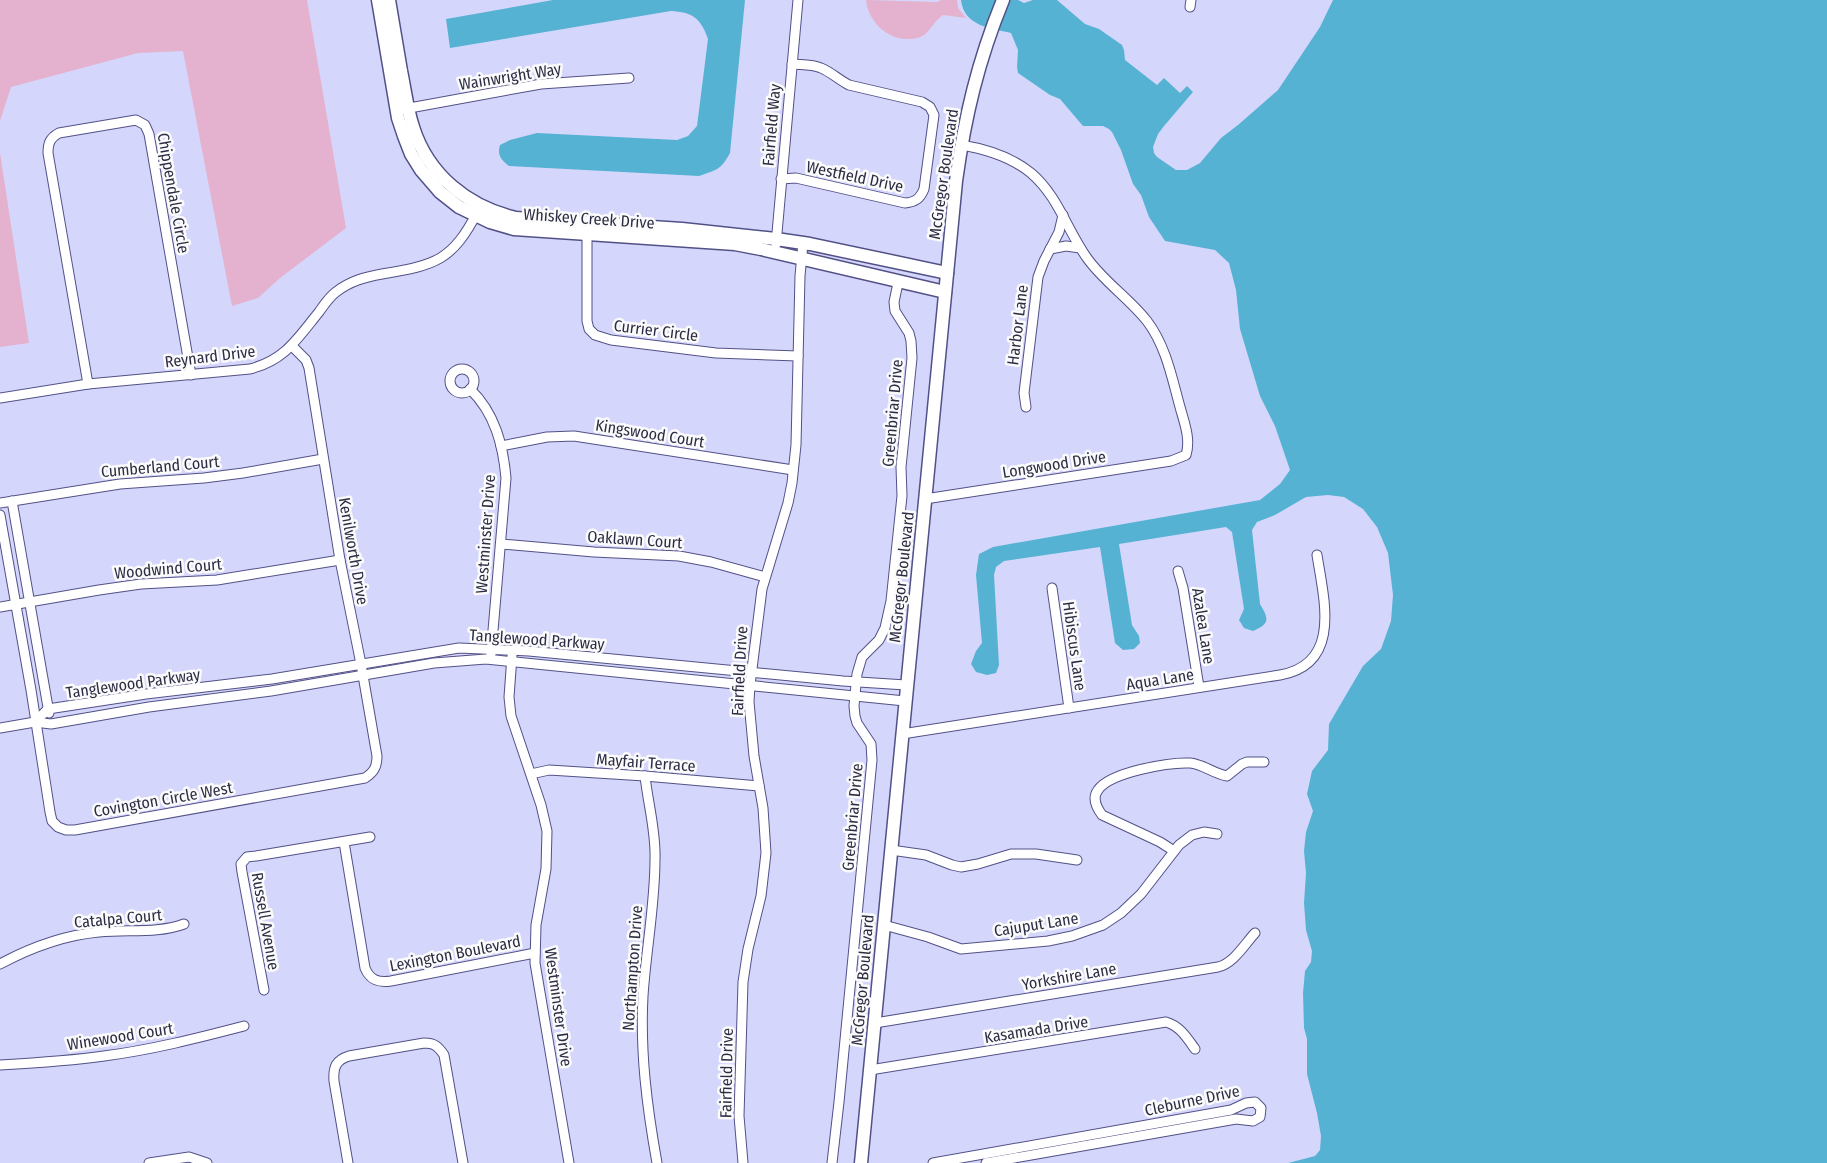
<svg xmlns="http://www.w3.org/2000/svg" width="1827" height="1163" viewBox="0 0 1827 1163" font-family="'Fira Sans Condensed',sans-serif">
	<rect width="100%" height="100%" fill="#d5d6fc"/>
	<g fill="#e4b1ce">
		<polygon points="0,0 307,0 346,228 280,278 258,298 232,306 183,51 138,53 11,87 0,121"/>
		<path d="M866,0L937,2L941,0H957L958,8L966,18L943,15C934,21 931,30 924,35C920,38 913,39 909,39C887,40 868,21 866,0Z"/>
		<polygon points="0,153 29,343 0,347"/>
	</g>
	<g fill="#56b2d3">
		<path d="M553,0H745L730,153C721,170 716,170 699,176L509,166C501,160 497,155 500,145L510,140L537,133L677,140L688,136L697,126L708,39C701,18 692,12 671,11L450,48L446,19Z"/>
		<path d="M961,0H1018L1024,3L1033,0H1057L1085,24L1099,29L1122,45L1124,50L1125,60L1157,85L1164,78L1180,93L1187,86L1193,92L1164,126L1158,134L1153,147L1154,153L1157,157L1176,170H1187L1200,163L1221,138L1238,125L1278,90L1320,27L1333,0H1827V1163H1288L1315,1156L1320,1150L1321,1136L1317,1113L1307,1074V1039L1304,1028L1303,993L1305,971L1311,962L1312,951L1306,930L1304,903L1306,873L1304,851L1306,832L1313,811L1307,794L1312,771L1328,750L1329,724L1363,666L1381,649L1391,621L1393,595L1388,553L1377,527L1363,509L1344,497L1328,495L1306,497L1275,515L1257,522L1252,530L1260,604C1269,619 1270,624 1253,631L1244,628L1239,620L1244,609L1232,532L1226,527L1119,544L1132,625L1139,636L1140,643L1134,649L1123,650L1115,643L1100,547L1004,561L996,567L994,575L999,665L996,673L987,675L976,672L971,664L976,651L982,643L976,575L979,554L993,547L1260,500L1280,484L1290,470L1275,426L1260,396L1240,329L1236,290L1229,263L1215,250L1165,241L1149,217L1141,195L1133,184L1121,150L1112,132L1109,129L1103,126H1083L1060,99L1050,95L1018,73L1017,67L1018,50L1011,33C990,28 964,26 961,0Z"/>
	</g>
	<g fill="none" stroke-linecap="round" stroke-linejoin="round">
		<defs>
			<g id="street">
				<polyline points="1190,7 1191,0"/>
				<polyline points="404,109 541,84 629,78"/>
				<path d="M781,179L796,178L905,203C915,202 920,199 924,189L934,115L930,107L922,102L849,85C839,80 831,72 821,68C812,64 801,65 792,64"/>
				<polyline points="587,230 587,321 589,329 595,335 611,340 716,353 798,356"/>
				<polyline points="776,244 798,0"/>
				<polyline points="1050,249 1066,246 1080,248"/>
				<circle cx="462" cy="381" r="12"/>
				<path d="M88,384L48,153C48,143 50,138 59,133L136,120L145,125L149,134L191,375"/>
				<path d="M470,389C495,413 503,445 506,478L491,654"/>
				<path d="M0,398L88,384L250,369C285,360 297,339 319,312C324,305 329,297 336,292C350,281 365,277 382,274C436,265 452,261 478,211"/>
				<polyline points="1026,407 1024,393 1038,277 1044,261 1059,232 1063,215"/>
				<polyline points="501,446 547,437 574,436 793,470"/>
				<path d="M925,499L1171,461L1186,455C1191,439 1184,422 1180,407C1172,378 1166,346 1147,321C1129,298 1104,282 1087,258C1067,230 1058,196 1031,173C1010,156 986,149 961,145"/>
				<polyline points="12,501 49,713"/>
				<polyline points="0,503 120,484 204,478 243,473 323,459"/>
				<path d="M0,515L31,690L50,812L52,821L58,827L66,830H75L365,778C374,772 377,767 377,756L361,664L340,560L309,368L306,360L292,346"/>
				<polyline points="501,544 594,552 679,556 711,562 765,577"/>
				<polyline points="1178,571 1183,588 1199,687"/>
				<polyline points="1052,588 1069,708"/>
				<polyline points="0,607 99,590 141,584 217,580 340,560"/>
				<polyline points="512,656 509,697 511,716 541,805 547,831 546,869 536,925 535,963 569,1163"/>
				<polyline points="35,722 48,709 146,694 272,679 459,648 529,651 843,681 906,685"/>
				<polyline points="0,728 35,722 51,724 149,707 271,691 434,663 486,659 905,701"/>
				<path d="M902,734L1280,675C1342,664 1324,600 1317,555"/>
				<polyline points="531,774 549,770 645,776 759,786"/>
				<path d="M645,776C648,804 656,831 655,859C655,905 646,950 643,996C640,1053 647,1107 657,1163"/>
				<path d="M344,842L365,968C370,980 378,983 391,981L535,953"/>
				<polyline points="891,850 926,855 952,865 961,867 978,864 1011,854 1036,854 1077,860"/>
				<path d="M1174,851L1160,842L1102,815C1096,807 1092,798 1098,790C1110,772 1170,762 1190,763C1203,764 1214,774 1227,776L1242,764L1247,762H1264"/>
				<polyline points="884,925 928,937 961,949 1048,941 1072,936 1103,925 1121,913 1141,894 1179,845 1192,835 1204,832 1217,834"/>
				<path d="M0,964C30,948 65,935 99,932C128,929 157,934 184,924"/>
				<polyline points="264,990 242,872 241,864 247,857 256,856 370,837"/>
				<path d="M875,1023L1218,967C1234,963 1244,945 1255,933"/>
				<path d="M0,1065C35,1063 69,1061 104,1056C151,1050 198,1038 244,1026"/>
				<path d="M870,1070L1166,1022C1180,1026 1187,1038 1195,1049"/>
				<polyline points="149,1163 189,1157 207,1163"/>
				<path d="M348,1163L334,1081C333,1067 336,1060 349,1056L424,1043C434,1043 438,1046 444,1055L463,1163"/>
				<polyline points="743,1163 739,1116 743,982 748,949 761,896 766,853 763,808 754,756 749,702 750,685 762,589 788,503 792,483 796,445 800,276 803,243"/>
				<polyline points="832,1163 839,1102 872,760 871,744 857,723 855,716 854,706 857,674 862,657 879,640 885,628 891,601 902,496 901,467 912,358 911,341 909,333 895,311 894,302 898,283"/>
				<polyline points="933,1163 1231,1110 1246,1103 1255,1102 1261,1108 1260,1117 1253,1121 1236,1119 986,1163"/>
			</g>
			<g id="secondary">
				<polyline points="378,0 398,118 404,136 411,154 421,170 440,192 459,207 490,222 514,229 735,244 761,249 945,292"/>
				<path d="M389,0C393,24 397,48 401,71C405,90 407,109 413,127C428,175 468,207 516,218L682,229L776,239L810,244L947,273"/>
				<path d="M861,1163L956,181C965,116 978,61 1003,0"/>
			</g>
		</defs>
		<use href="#street" stroke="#525187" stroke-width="11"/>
		<use href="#secondary" stroke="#525187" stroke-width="15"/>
		<use href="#street" stroke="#fff" stroke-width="9"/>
		<use href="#secondary" stroke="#fff" stroke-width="12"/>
	</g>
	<g text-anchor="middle" stroke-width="5" stroke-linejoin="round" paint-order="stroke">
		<g font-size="16" fill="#2c2c44" stroke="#fbfbfb">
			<text transform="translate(510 76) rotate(-9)" y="6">Wainwright Way</text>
			<text transform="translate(771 125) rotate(-85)" y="6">Fairfield Way</text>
			<text transform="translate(943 174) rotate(-82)" y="6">McGregor Boulevard</text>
			<text transform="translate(855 176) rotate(12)" y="6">Westfield Drive</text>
			<text transform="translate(174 193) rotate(80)" y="6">Chippendale Circle</text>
			<text transform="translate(589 218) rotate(4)" y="6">Whiskey Creek Drive</text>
			<text transform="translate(1017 325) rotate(-83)" y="6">Harbor Lane</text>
			<text transform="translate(656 330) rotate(7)" y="6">Currier Circle</text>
			<text transform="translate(210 356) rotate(-7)" y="6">Reynard Drive</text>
			<text transform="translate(892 413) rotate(-85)" y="6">Greenbriar Drive</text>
			<text transform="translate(650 433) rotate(9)" y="6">Kingswood Court</text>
			<text transform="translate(1054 464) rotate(-9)" y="6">Longwood Drive</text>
			<text transform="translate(160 466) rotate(-5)" y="6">Cumberland Court</text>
			<text transform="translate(485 534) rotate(-86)" y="6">Westminster Drive</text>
			<text transform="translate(635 539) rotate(4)" y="6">Oaklawn Court</text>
			<text transform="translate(354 551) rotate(80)" y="6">Kenilworth Drive</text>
			<text transform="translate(168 568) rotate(-5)" y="6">Woodwind Court</text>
			<text transform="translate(901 577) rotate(-84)" y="6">McGregor Boulevard</text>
			<text transform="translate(1204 626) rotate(81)" y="6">Azalea Lane</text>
			<text transform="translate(537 639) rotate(4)" y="6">Tanglewood Parkway</text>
			<text transform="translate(1075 646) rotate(82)" y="6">Hibiscus Lane</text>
			<text transform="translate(739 671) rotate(-87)" y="6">Fairfield Drive</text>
			<text transform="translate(1160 679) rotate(-9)" y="6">Aqua Lane</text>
			<text transform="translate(133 683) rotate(-8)" y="6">Tanglewood Parkway</text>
			<text transform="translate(646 762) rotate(4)" y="6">Mayfair Terrace</text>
			<text transform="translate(163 799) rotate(-10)" y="6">Covington Circle West</text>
			<text transform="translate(852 817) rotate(-85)" y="6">Greenbriar Drive</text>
			<text transform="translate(118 918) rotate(-5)" y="6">Catalpa Court</text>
			<text transform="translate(266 921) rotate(80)" y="6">Russell Avenue</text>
			<text transform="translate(1036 924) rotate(-9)" y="6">Cajuput Lane</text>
			<text transform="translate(455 953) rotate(-11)" y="6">Lexington Boulevard</text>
			<text transform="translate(632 968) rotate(-86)" y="6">Northampton Drive</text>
			<text transform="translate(1069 976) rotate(-10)" y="6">Yorkshire Lane</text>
			<text transform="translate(862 980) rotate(-85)" y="6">McGregor Boulevard</text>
			<text transform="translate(559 1007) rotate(82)" y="6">Westminster Drive</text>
			<text transform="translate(1036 1029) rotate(-9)" y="6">Kasamada Drive</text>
			<text transform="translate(120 1036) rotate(-9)" y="6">Winewood Court</text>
			<text transform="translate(726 1073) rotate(-89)" y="6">Fairfield Drive</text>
			<text transform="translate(1192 1100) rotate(-12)" y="6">Cleburne Drive</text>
		</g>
	</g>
</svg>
